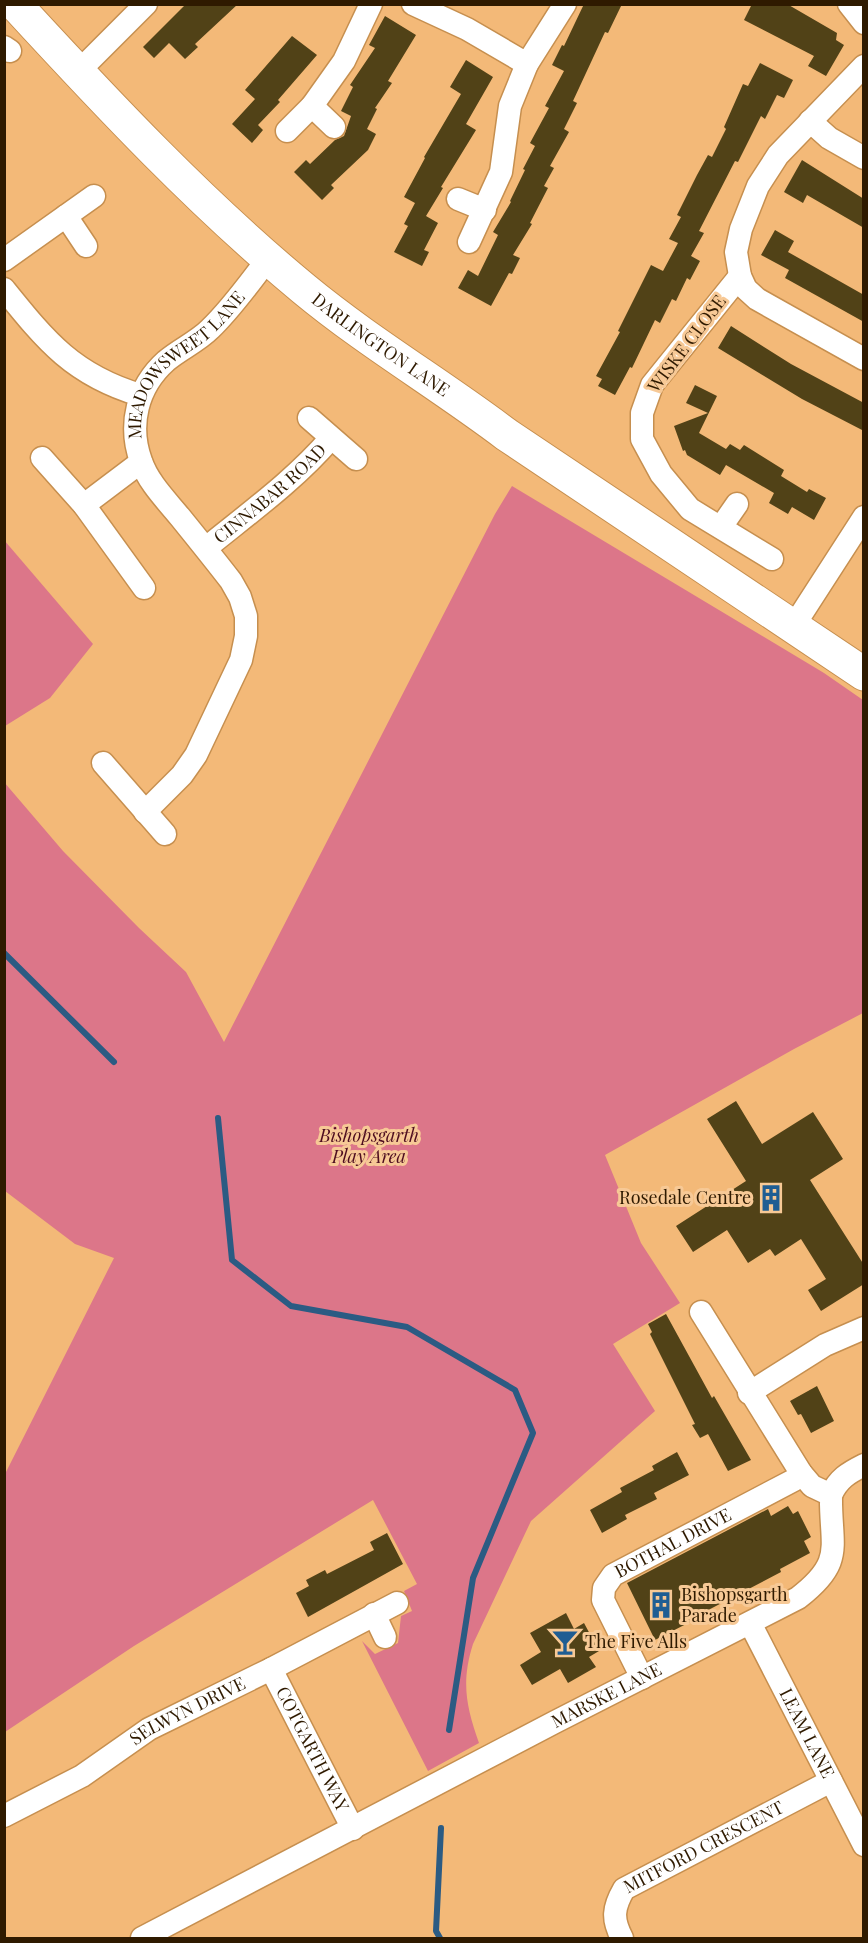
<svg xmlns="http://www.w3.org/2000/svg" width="868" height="1943" viewBox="0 0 868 1943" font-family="'Playfair Display',serif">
	<rect width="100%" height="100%" fill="#f3b978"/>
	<g fill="#dc7689">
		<path d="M512,486L824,673L863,700V1013L794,1049L605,1155L641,1243L680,1303L613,1344L655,1411L531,1521L473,1644C461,1682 466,1706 479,1743L428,1771L362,1641L375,1654L398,1643L401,1616L412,1611L404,1591L417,1584L373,1500L134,1646L5,1732V1474L114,1258L75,1244L5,1191L4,782L63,851L139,928L186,972L224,1042L495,514Z"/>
		<polygon points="4,540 93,644 50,698 5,726"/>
	</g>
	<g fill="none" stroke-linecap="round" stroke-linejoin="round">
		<g stroke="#2b5b83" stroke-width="6">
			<polyline points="4,953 114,1062"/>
			<polyline points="218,1118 232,1260 291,1306 407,1327 515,1390 533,1433 473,1578 449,1730"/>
			<polyline points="440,1938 436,1931 441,1828"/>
		</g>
	</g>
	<g fill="#514217">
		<polygon points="186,4 238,4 195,44 198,47 185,59 169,43 154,58 143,47"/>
		<polygon points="584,4 622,4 608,33 605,32 573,101 577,103 564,129 569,132 550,166 554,168 544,186 548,188 530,223 532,224 513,255 520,258 512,274 509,273 491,306 458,288 468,270 478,276 498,235 493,232 511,202 510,201 525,170 523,169 535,146 530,143 549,108 545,106 564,71 552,65 562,45 564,46"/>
		<polygon points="752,4 787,4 837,33 836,40 844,45 826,76 808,66 814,56 744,20"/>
		<polygon points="385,16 416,35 388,81 392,83 375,108 377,109 367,129 376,134 368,150 331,185 334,188 322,200 294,172 306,160 310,164 335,140 344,136 351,116 341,111 353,87 350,85 375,48 369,45"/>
		<polygon points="292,36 317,55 278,100 280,102 258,125 263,130 252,143 232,124 255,99 245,90"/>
		<polygon points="466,60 493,77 466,124 476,130 441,187 443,188 426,216 438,223 424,250 429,252 422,266 394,252 408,226 404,224 415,203 404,197 425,158 424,157 461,94 450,87"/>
		<polygon points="760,63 793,80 784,98 777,95 765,119 761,116 738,162 735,161 699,231 704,233 691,256 700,261 690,280 687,278 676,301 672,299 660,323 655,320 632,368 630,367 615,395 598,386 602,379 596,376 620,332 618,331 651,265 663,271 678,243 669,239 681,217 677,215 697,175 708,155 712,157 726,129 724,127 743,84 748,86"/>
		<polygon points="802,160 864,199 864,228 807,195 803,203 784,192"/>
		<polygon points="775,230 794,241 788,252 864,295 864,322 785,278 789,270 761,255"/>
		<polygon points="731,326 791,364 864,403 864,431 802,399 718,348"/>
		<polygon points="695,385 717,396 699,433 726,449 730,444 740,450 744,445 784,470 781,476 807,492 809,489 826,498 814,520 792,507 788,514 769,503 774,493 726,465 720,475 687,455 685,450 683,451 674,426 708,413 686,403"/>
		<polygon points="736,1101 762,1144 813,1112 843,1159 810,1180 864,1265 864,1284 821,1311 808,1290 826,1279 801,1239 775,1256 770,1249 748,1263 727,1230 693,1252 676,1226 746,1181 707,1119"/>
		<polygon points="666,1314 712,1398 714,1396 751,1460 728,1471 708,1434 700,1438 692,1425 695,1424 650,1334 652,1332 648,1324"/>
		<polygon points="817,1386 834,1421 811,1433 801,1414 798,1415 790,1401"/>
		<polygon points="677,1452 689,1475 654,1493 657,1499 625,1515 627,1519 602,1533 590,1510 622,1492 620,1488 654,1470 652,1466"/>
		<polygon points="788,1506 793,1514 798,1511 811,1537 804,1541 810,1553 780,1569 781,1572 691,1619 692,1621 655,1640 627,1583 768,1509 771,1516"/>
		<polygon points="387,1533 403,1564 308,1617 296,1593 309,1586 306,1580 325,1570 327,1574 374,1550 370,1542"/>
		<polygon points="566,1613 574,1629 584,1623 599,1651 589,1657 596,1667 568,1683 560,1669 532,1685 520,1665 541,1652 530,1633"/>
	</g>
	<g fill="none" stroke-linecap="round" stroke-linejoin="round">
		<defs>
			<g id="street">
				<polyline points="413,4 467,29 527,64 565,4"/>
				<polyline points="849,4 864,23"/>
				<polyline points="4,47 10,51"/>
				<polyline points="864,66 778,155 758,186 741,229 736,252 740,276 746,289 757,299 864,359"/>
				<polyline points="78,72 146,4"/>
				<polyline points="312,106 334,127"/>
				<polyline points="810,121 829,138 864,158"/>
				<polyline points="287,131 312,106 344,61 371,4"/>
				<polyline points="458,199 485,210"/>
				<polyline points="66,216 86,246"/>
				<polyline points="469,242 501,172 510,106 527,64"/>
				<polyline points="4,260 94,196"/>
				<polyline points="740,276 652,385 642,413 642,439 661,474 690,509 772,559"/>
				<path d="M4,289C46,341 73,375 140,395"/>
				<polyline points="309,418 356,459"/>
				<polyline points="42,458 84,505 144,588"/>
				<polyline points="84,505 141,462"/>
				<polyline points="721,527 737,504"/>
				<path id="s1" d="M206,548C249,513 295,480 331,438"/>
				<polyline points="793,627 864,517"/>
				<polyline points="103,763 165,834"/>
				<path id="s2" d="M145,812L182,775L196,755L241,660L246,636V616L240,597L231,581C214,559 197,538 180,517C166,500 148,482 141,461C128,425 137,387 166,361C180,349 197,342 210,329C232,308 250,282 268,259"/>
				<polyline points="749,1393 825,1345 864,1328"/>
				<path d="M831,1495C838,1479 848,1473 864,1465"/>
				<polyline points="374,1614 385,1637"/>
				<path id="s3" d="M750,1623L864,1845"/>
				<path id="s4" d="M271,1669L353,1829"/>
				<path id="s5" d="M642,1678L603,1600L604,1588L613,1575L794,1480L801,1473"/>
				<path id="s6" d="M4,1816L82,1776L149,1729L271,1669L397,1603"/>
				<path id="s7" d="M142,1938L555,1722L798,1598C846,1561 830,1547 831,1495L812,1486L801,1473L701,1312"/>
				<path id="s8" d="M622,1938C612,1919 613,1908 624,1889L831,1781"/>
			</g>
			<g id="secondary">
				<path id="s9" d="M15,4C107,104 200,203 304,289C368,342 441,385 507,435L864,674"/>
			</g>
		</defs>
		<use href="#street" stroke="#c68f4f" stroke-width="25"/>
		<use href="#secondary" stroke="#c68f4f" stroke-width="35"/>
		<use href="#street" stroke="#fff" stroke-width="22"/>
		<use href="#secondary" stroke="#fff" stroke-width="33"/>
	</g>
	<defs>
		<symbol id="building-bare" viewBox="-9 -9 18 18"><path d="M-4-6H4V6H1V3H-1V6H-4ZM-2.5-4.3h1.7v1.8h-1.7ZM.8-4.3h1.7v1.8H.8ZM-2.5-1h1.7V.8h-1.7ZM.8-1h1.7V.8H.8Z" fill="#1f5d93" stroke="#f7c996" stroke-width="2.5" paint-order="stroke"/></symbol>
		<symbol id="bar-bare" viewBox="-9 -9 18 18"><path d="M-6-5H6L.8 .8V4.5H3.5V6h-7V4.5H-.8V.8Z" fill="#1f5d93" stroke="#f7c996" stroke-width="2.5" paint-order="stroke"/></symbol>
	</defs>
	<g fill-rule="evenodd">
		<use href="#building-bare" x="752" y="1179" width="38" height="38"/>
		<use href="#building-bare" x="642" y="1586" width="38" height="38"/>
		<use href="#bar-bare" x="546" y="1623" width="38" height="38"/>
	</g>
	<g text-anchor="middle" stroke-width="6" stroke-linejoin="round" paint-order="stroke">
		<g font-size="18" fill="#2f1a00" stroke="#f7c996">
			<text dy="6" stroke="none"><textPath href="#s9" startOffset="501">DARLINGTON LANE</textPath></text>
			<text transform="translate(687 344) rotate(-53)" y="6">WISKE CLOSE</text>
			<text dy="6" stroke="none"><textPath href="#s2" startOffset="532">MEADOWSWEET LANE</textPath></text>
			<text dy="6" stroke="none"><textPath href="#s1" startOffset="84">CINNABAR ROAD</textPath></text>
			<text dy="6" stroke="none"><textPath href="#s5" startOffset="183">BOTHAL DRIVE</textPath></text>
			<text dy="6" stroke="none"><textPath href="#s7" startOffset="524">MARSKE LANE</textPath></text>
			<text dy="6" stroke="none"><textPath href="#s6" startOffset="212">SELWYN DRIVE</textPath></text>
			<text dy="6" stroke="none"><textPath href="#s3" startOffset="124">LEAM LANE</textPath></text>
			<text dy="6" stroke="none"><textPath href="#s4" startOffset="90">COTGARTH WAY</textPath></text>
			<text dy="6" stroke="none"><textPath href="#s8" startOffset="142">MITFORD CRESCENT</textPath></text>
		</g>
		<g font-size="18" font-style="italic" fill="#4e0d20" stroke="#f7c996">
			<text x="369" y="1142">Bishopsgarth<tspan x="369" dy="21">Play Area</tspan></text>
		</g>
		<g font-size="18" fill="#2f1a00" stroke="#f7c996" text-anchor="start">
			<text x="751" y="1204" text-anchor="end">Rosedale Centre</text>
			<text x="681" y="1601">Bishopsgarth<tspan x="681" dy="21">Parade</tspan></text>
			<text x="585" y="1648">The Five Alls</text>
		</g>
	</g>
	<rect width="868" height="1943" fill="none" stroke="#2f1a00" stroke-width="12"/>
</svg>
